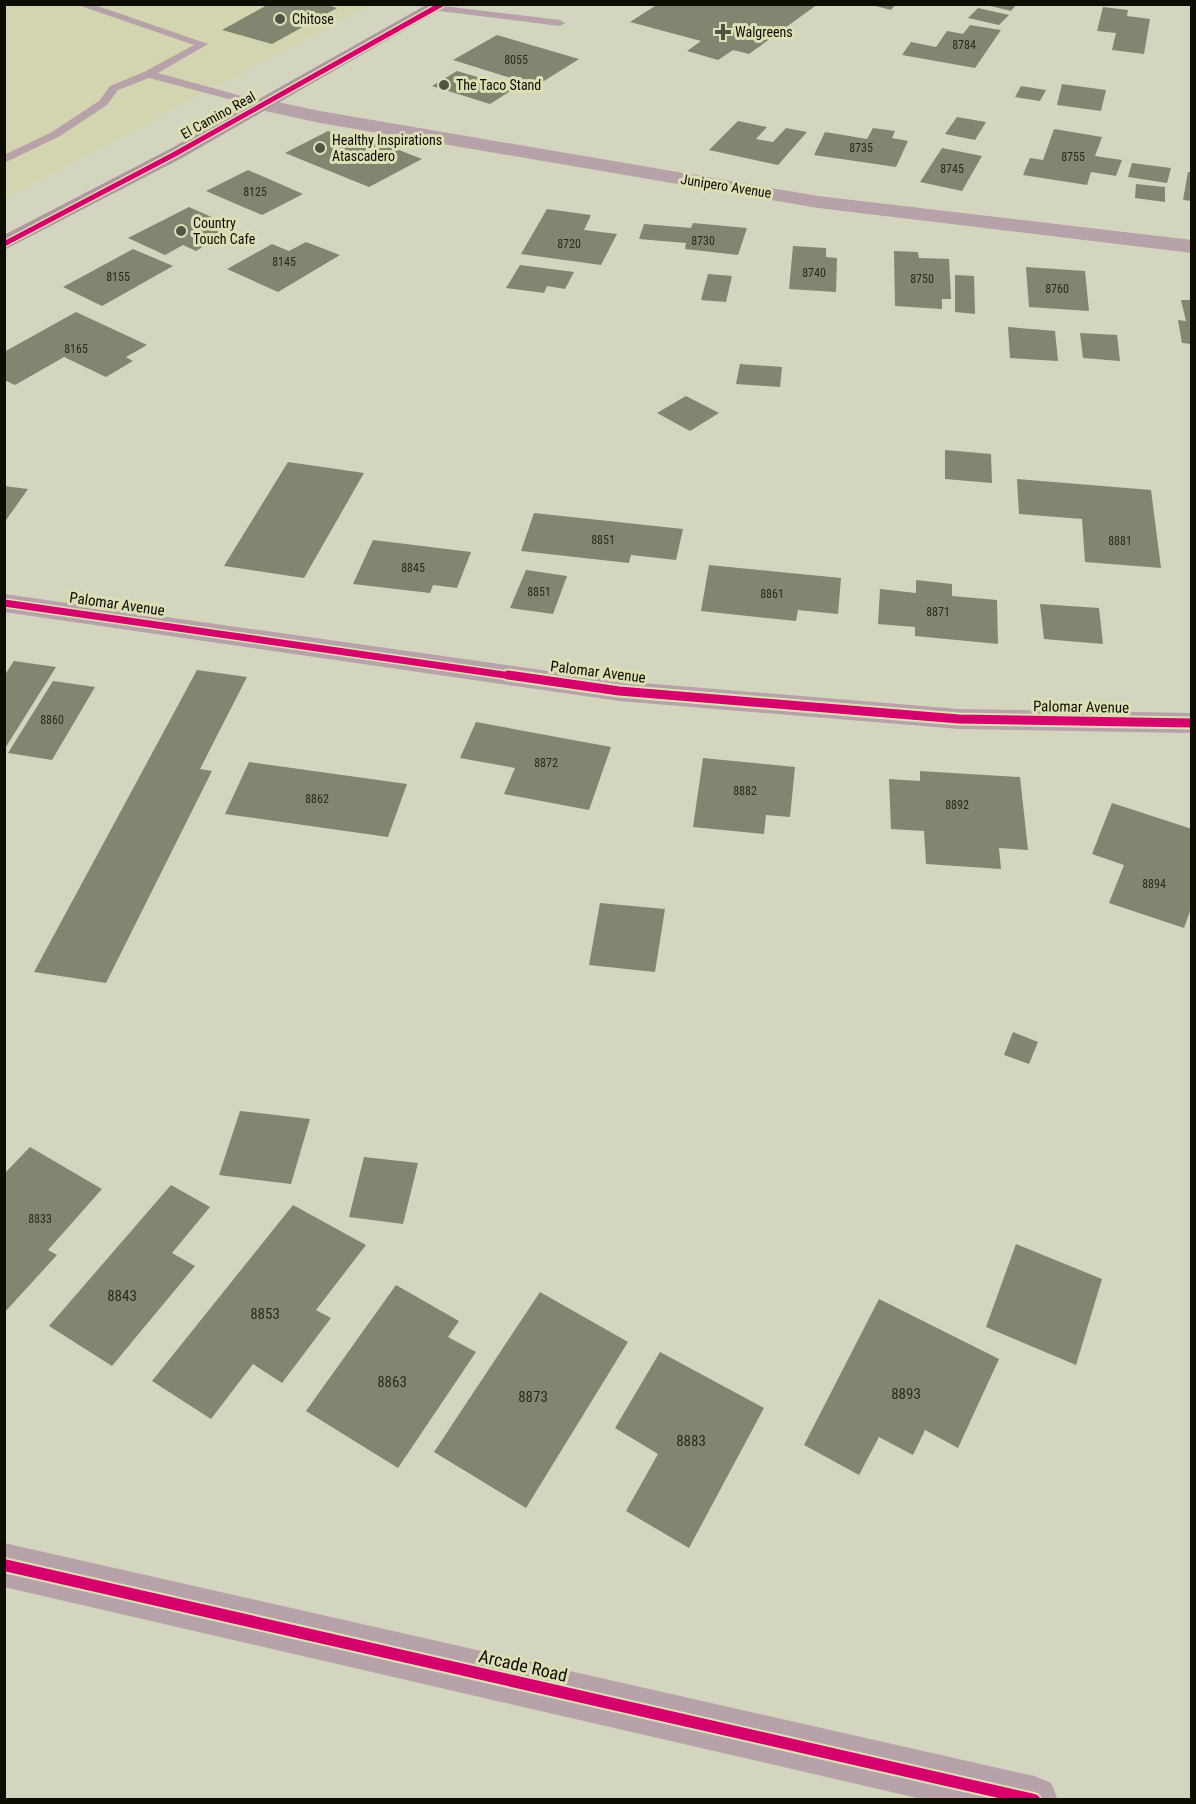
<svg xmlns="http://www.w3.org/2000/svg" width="1196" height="1804" viewBox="0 0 1196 1804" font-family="'Roboto Condensed',sans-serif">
	<rect width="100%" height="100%" fill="#d4d5be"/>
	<polygon fill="#d3d4b0" points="5,5 371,5 5,199"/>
	<g fill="#808670">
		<polygon points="269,4 324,4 337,8 272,44 222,30"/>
		<polygon points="658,4 818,4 749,54 733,50 718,60 687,51 701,41 630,22"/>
		<polygon points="868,4 896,4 891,10"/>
		<polygon points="982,4 1017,4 1011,11"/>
		<polygon points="1103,7 1128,10 1127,16 1150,19 1144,54 1112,50 1116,33 1097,31"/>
		<polygon points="978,8 1009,15 999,25 968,18"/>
		<polygon points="970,25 1001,30 975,68 902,55 911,42 936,47 947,31 963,34"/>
		<polygon points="497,35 579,59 536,86 453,60"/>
		<polygon points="457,71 515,88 490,104 432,86"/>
		<polygon points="1062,84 1106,90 1101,111 1057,105"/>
		<polygon points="1021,86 1046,90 1040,101 1015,97"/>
		<polygon points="957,117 986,122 975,140 945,134"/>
		<polygon points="738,121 767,127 756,139 773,142 786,128 807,132 778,165 709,150"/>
		<polygon points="873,128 895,131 892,138 908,141 896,167 814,155 825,132 867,139"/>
		<polygon points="1054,129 1102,137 1095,156 1122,160 1116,176 1091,172 1087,185 1023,175 1030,158 1043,160"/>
		<polygon points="328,131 366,146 376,141 422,159 369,187 285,153"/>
		<polygon points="942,148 982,156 962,191 920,182"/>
		<polygon points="1132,163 1171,168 1167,183 1128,177"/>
		<polygon points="248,170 303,194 262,215 206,191"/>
		<polygon points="1188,172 1192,172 1192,201 1183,200"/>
		<polygon points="1136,184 1165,187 1165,202 1135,198"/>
		<polygon points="189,207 225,223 214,229 225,233 196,251 183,245 165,255 128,238"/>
		<polygon points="547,209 591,215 584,230 617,234 601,265 521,254"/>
		<polygon points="693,223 747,228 738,255 685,249 686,243 639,239 644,224 691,228"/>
		<polygon points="306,242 340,255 278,292 227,269 272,244 289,251"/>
		<polygon points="793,246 826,248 826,257 837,258 836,292 789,289"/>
		<polygon points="133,249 173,266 102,306 63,287"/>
		<polygon points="894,251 918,252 919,258 949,259 951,299 942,299 942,309 895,306"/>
		<polygon points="520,265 574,272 565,289 547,286 544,293 506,288"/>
		<polygon points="1026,267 1085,271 1089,311 1029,307"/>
		<polygon points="708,274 732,276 726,302 701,300"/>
		<polygon points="955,275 974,276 975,314 955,312"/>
		<polygon points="1181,300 1192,300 1192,344 1182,343 1178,320 1186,321"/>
		<polygon points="76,312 147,345 126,357 133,361 106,377 64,357 15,385 4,380 4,352"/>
		<polygon points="1008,327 1055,331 1058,361 1010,358"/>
		<polygon points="1080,333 1117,335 1120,361 1083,358"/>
		<polygon points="740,364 782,367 780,387 736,384"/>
		<polygon points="686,396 719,413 690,431 657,413"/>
		<polygon points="945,450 991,454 992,483 945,479"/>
		<polygon points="288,462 364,473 304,578 224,566"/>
		<polygon points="1017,479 1151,490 1161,568 1085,562 1082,519 1019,514"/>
		<polygon points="4,486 28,489 4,523"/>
		<polygon points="534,513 683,529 676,560 631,555 629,563 521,551"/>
		<polygon points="373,540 471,552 457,588 433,585 430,593 353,584"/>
		<polygon points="709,565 841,578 838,614 798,610 796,621 701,611"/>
		<polygon points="526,570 567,576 553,614 510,608"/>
		<polygon points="916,580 952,584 952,596 997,600 998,644 915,636 915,627 878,624 880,589 916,593"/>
		<polygon points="1040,604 1099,608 1103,644 1044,639"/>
		<polygon points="14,661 56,667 4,750 4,676"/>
		<polygon points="197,670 247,677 200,769 212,771 106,983 34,972"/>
		<polygon points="53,681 95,687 52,760 8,753"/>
		<polygon points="476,722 611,747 589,810 504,794 515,768 460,758"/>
		<polygon points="703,758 795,767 790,817 766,815 764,834 693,827"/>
		<polygon points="249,762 407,784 388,837 225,814"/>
		<polygon points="920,771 1020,777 1028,850 999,848 1001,869 926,864 924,831 891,829 889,779 920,781"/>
		<polygon points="1112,803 1192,829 1192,906 1184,928 1109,903 1124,865 1092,854"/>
		<polygon points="600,903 665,909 655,972 589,965"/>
		<polygon points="1013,1032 1038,1042 1029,1064 1004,1055"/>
		<polygon points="240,1111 310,1119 291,1184 219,1175"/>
		<polygon points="30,1147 102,1189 48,1250 57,1255 4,1313 4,1174"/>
		<polygon points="364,1157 418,1163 403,1224 349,1217"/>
		<polygon points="171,1185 210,1207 172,1253 195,1266 112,1366 49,1326"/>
		<polygon points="293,1205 366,1245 316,1310 331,1318 282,1383 253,1364 211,1419 152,1381"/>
		<polygon points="1016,1244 1102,1279 1076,1365 986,1327"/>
		<polygon points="396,1285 459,1321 448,1337 476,1352 398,1468 306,1411"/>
		<polygon points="540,1292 628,1342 526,1508 434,1452"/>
		<polygon points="879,1299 999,1359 958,1448 925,1430 913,1455 879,1437 859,1475 804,1445"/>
		<polygon points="660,1352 764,1408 689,1548 626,1511 658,1454 615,1428"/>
	</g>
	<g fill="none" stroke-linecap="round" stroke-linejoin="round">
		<g fill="#b7a2a9" fill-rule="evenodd">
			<polygon points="92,4 208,44 158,73 267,103 269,105 263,108 149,78 118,90 107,105 60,136 4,163 4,155 52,132 99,101 110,86 144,72 194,45 78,5"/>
			<polygon points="435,5 560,20 565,23 560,26 431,10 431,6"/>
		</g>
		<g fill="#b7a2a9" fill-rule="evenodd">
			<polygon points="263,99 320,111 818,196 1192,240 1192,253 818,208 320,123 256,109 253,105 256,101"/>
			<polygon points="4,594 619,681 959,709 1192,713 1192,733 959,729 619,701 4,612"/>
			<polygon points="4,1543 1034,1776 1051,1783 1058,1800 926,1800 4,1587"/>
		</g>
		<polygon fill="#af969f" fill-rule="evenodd" points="428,4 450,4 182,158 4,250 4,235 168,150"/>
		<defs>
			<polyline id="cycleway-far3" points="4,244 175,154 442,4"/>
			<polyline id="cycleway-far2" points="4,603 519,677"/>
			<polyline id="cycleway-far1" points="508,675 619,691 959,719 1192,723"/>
			<polyline id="cycleway" points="4,1565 1034,1800"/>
		</defs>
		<use href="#cycleway-far3" stroke="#dcdeb5" stroke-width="8"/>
		<use href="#cycleway-far2" stroke="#dcdeb5" stroke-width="10"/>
		<use href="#cycleway-far1" stroke="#dcdeb5" stroke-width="13"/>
		<use href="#cycleway" stroke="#dcdeb5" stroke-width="16"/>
		<use href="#cycleway-far3" stroke="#d6006c" stroke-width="5"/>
		<use href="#cycleway-far2" stroke="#d6006c" stroke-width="7"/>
		<use href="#cycleway-far1" stroke="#d6006c" stroke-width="9"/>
		<use href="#cycleway" stroke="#d6006c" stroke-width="12"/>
	</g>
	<g fill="#535344" stroke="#dcdeb5" stroke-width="2">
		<circle cx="280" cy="19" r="6"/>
		<path d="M720 23h6v6h6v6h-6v6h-6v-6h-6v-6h6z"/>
		<circle cx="444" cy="85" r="6"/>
		<circle cx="320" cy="148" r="6"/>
		<circle cx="181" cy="231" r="6"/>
	</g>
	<g text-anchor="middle" stroke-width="6" stroke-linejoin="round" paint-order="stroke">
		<g font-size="12" fill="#2a2b1e">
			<text x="964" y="49">8784</text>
			<text x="516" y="64">8055</text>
			<text x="861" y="152">8735</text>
			<text x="1073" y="161">8755</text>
			<text x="952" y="173">8745</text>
			<text x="255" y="196">8125</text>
			<text x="703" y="245">8730</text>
			<text x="569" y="248">8720</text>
			<text x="284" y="266">8145</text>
			<text x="814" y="277">8740</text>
			<text x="118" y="281">8155</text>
			<text x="922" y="283">8750</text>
			<text x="1057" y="293">8760</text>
			<text x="76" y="353">8165</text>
			<text x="603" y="544">8851</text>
			<text x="1120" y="545">8881</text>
			<text x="413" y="572">8845</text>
			<text x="539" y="596">8851</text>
			<text x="772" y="598">8861</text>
			<text x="938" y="616">8871</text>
			<text x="52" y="724">8860</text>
			<text x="546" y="767">8872</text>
			<text x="745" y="795">8882</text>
			<text x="317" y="803">8862</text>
			<text x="957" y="809">8892</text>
			<text x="1154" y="888">8894</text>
			<text x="40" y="1223">8833</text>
		</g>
		<g font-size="14" fill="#0d0d02" stroke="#dcdeb5" text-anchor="start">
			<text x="292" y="24">Chitose</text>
			<text x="735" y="37">Walgreens</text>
			<text x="456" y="90">The Taco Stand</text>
			<text x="332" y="145">Healthy Inspirations<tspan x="332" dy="16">Atascadero</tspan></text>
			<text x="193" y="228">Country<tspan x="193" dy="16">Touch Cafe</tspan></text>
		</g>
		<g font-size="14" fill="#0d0d02" stroke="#dcdeb5">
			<text transform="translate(218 115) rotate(-29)" y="5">El Camino Real</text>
			<text transform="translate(726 186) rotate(9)" y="5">Junipero Avenue</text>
		</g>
		<g font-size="15" fill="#0d0d02" stroke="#dcdeb5">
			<text transform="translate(117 604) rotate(8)" y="5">Palomar Avenue</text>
			<text transform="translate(598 672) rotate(7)" y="5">Palomar Avenue</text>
			<text transform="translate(1081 707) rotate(1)" y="5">Palomar Avenue</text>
		</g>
		<g font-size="15" fill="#2a2b1e">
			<text x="122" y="1301">8843</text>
			<text x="265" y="1319">8853</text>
			<text x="392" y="1387">8863</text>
			<text x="906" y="1399">8893</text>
			<text x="533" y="1402">8873</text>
			<text x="691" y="1446">8883</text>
		</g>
		<g font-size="18" fill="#0d0d02" stroke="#dcdeb5">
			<text transform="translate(523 1666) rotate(13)" y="6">Arcade Road</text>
		</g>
	</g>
	<rect width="1196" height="1804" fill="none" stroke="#0d0d02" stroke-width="12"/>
</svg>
